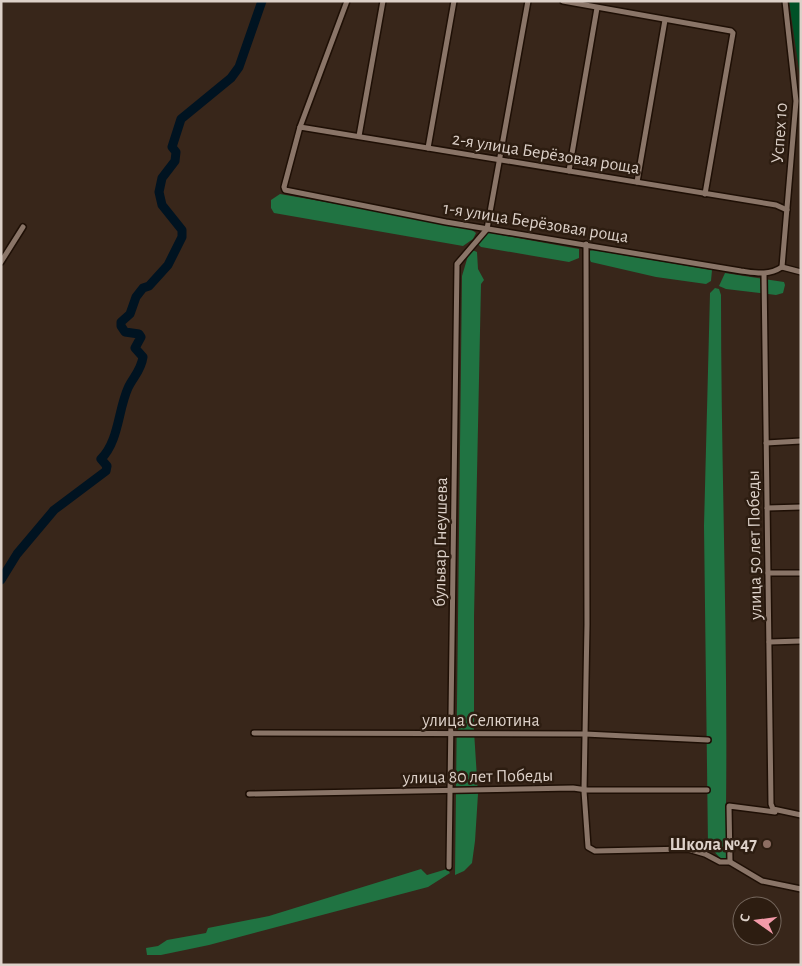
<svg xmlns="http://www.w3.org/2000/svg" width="802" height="966" viewBox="0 0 802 966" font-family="'Alegreya Sans',sans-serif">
	<rect width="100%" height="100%" fill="#38261a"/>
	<polygon fill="#005127" points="789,1 801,1 801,83"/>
	<g fill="#207342">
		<polygon points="280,194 468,227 476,233 473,239 463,246 274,213 271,208 271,200"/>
		<polygon points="485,232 579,249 579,258 569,262 481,247 478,244 479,238"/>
		<polygon points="470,249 477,252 478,269 484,280 481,284 474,617 474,731 478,794 475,841 472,863 464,871 455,875 462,276"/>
		<polygon points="593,250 712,270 711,281 706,284 656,277 591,262 589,258 589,251"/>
		<polygon points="725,273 784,282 785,285 783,293 776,295 726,289 719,286"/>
		<path d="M715,288L719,289L721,295C721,466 728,638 726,809L729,814L730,857L722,860L708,845L704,526L710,293Z"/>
		<polygon points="421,869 427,875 447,869 450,873 428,887 209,945 161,955 147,955 146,948 158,946 167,940 206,933 208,928 269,916"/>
	</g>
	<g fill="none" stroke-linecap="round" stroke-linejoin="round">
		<path stroke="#001321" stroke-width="9" d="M1,580L17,554L54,510L106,471L107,466L101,459C119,441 118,410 128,388C133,377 141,371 143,357L135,348L141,337L139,334L125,332L121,326V322L130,314L136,297L143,288L149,286L168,265L182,237V230L162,205L159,192L162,178L175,161L176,152L172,147L181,119L231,78L239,67L262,1"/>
		<defs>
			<g id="minor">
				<path d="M347,1L300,127L284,187L285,190L446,222L741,271C756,273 768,276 782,267"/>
				<polyline points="563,1 731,31 733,33 705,194"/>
				<polyline points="300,127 776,205 787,210"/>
				<polyline points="359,136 383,1"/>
				<polyline points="428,148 454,1"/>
				<polyline points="569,171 597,8"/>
				<polyline points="637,182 665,20"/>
				<polyline points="586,244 587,624 584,791 588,847 595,851 688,849 705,854 720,862 730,862 762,881 801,889"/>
				<polyline points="1,262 23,227"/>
				<polyline points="782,267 796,101 785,1"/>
				<polyline points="782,267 801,272"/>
				<polyline points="764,274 771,804 773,809 801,815"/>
				<polyline points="766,443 801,441"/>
				<polyline points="767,508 801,507"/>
				<polyline points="768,573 801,573"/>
				<polyline points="769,642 801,641"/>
				<polyline points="254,733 585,734 708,740"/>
				<polyline points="249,794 573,788 587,790 707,790"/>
				<polyline points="730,862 729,806 775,812"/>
				<polyline points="449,867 457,264 487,229 528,1"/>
			</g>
		</defs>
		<use href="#minor" stroke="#1e0f05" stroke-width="8"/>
		<use href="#minor" stroke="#8a7568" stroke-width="5"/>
	</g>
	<circle fill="#8d6e63" stroke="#2d1d11" stroke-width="2" cx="767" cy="844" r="5"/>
	<g text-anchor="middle" stroke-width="5" stroke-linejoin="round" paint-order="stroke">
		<g font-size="18" fill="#ddd1c9" stroke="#2d1d11">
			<text transform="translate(779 133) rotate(-86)" y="6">Успех 10</text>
			<text transform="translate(546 153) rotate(9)" y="6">2-я улица Берёзовая роща</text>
			<text transform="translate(536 222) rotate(9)" y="6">1-я улица Берёзовая роща</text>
			<text transform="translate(440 542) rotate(-89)" y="6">бульвар Гнеушева</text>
			<text transform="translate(754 545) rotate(-91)" y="6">улица 50 лет Победы</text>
			<text x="481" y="726">улица Селютина</text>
			<text transform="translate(478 776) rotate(-1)" y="6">улица 80 лет Победы</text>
		</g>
		<g font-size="18" font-weight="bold" fill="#ddd1c9" stroke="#2d1d11" text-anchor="end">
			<text x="757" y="850">Школа №47</text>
		</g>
	</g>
	<rect width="802" height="966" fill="none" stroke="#ddd1c9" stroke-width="5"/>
	<g transform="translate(757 921) rotate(284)"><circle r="24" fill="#2d1d11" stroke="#73655b"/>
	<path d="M0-4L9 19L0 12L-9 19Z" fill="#f39aa9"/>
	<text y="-8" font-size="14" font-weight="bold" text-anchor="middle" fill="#ddd1c9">С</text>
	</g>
</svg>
